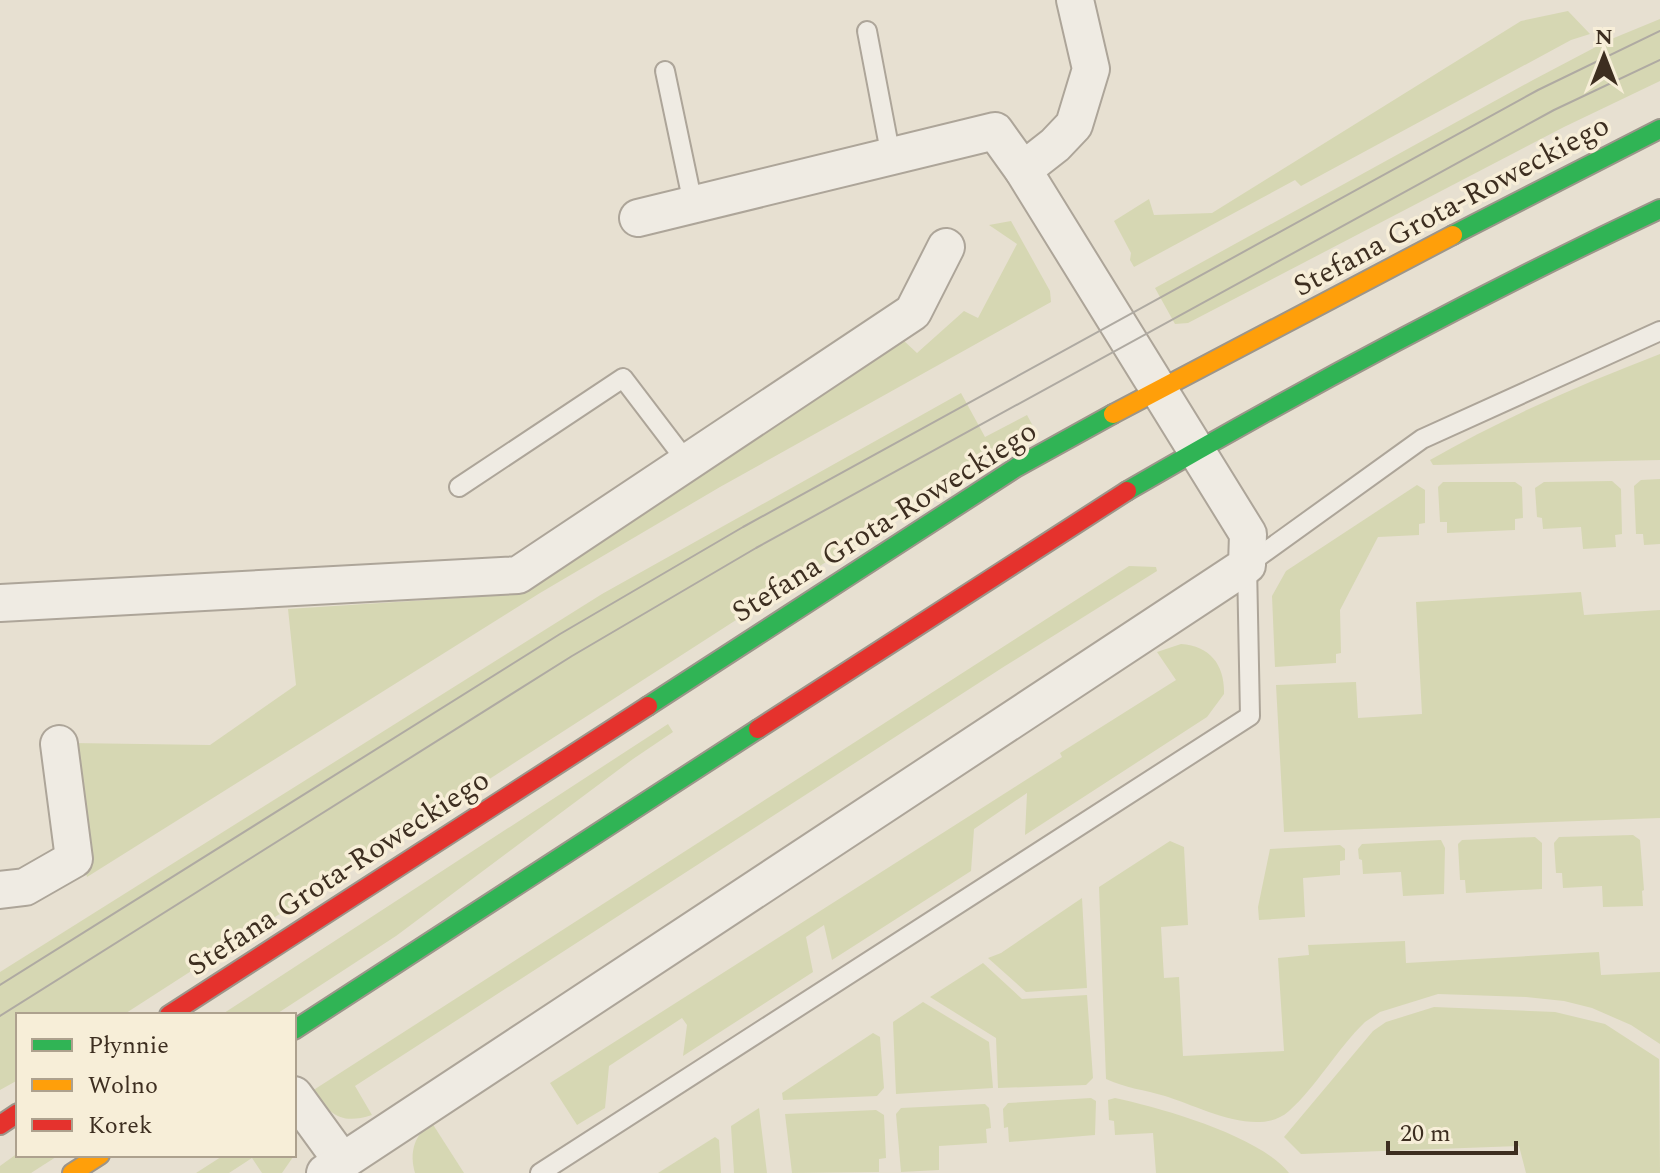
<svg xmlns="http://www.w3.org/2000/svg" width="1660" height="1173" viewBox="0 0 1660 1173" font-family="Spectral,serif">
	<rect width="100%" height="100%" fill="#e7e0d1"/>
	<g fill="#d6d7b3">
		<polygon points="1568,11 1590,34 1571,40 1301,186 1295,180 1134,267 1130,260 1131,253 1114,221 1149,199 1154,215 1212,213 1521,21"/>
		<polygon points="1660,19 1660,81 1564,127 1188,323 1175,324 1155,288 1533,80 1609,40"/>
		<polygon points="1011,221 1050,291 1051,302 720,487 540,593 87,877 81,852 72,743 210,745 296,685 288,609 505,595 534,581 903,340 917,353 964,311 978,318 1017,244 989,225"/>
		<path d="M1660,354V460L1433,465L1430,460C1503,418 1582,384 1660,354Z"/>
		<polygon points="961,393 985,437 1027,415 1034,428 123,1015 18,1015 18,1080 0,1090 0,972 602,594"/>
		<polygon points="1660,479 1660,544 1644,545 1643,534 1636,534 1634,486 1641,480"/>
		<polygon points="1612,481 1621,489 1622,534 1615,535 1616,547 1583,549 1581,527 1543,529 1542,518 1537,517 1535,488 1544,482"/>
		<polygon points="1443,482 1515,482 1522,487 1523,518 1515,519 1515,530 1447,533 1447,522 1440,522 1438,487"/>
		<polygon points="1417,485 1425,490 1425,523 1419,524 1419,535 1378,537 1340,610 1341,653 1336,654 1336,663 1275,667 1272,596 1286,571"/>
		<path d="M1129,566L1156,567L1157,571L1005,666L355,1086L372,1115C341,1125 331,1115 312,1091Z"/>
		<polygon points="1581,592 1584,615 1660,610 1660,818 1284,832 1276,685 1356,682 1358,718 1422,714 1416,602"/>
		<path d="M1181,644C1211,646 1225,666 1224,694L1207,717L1025,835L1027,793L974,829L971,871L832,960L824,925L806,937L813,972L683,1056L687,1025L682,1018L609,1066L605,1108L577,1125L550,1083L1062,757L1060,753L1176,680L1157,652Z"/>
		<polygon points="668,724 673,732 633,759 396,936 275,1015 221,1015"/>
		<polygon points="1633,835 1640,840 1644,890 1642,891 1643,906 1603,907 1602,886 1563,888 1562,873 1556,873 1554,843 1559,837"/>
		<polygon points="1535,837 1542,843 1542,889 1466,893 1465,880 1460,880 1458,844 1462,840"/>
		<polygon points="1441,840 1445,848 1444,894 1403,896 1401,872 1363,874 1362,860 1359,859 1358,849 1362,844"/>
		<path d="M1170,841L1184,847L1188,925L1161,927L1164,978L1179,977L1183,1056L1284,1051L1278,958L1309,955L1308,945L1405,941L1406,963L1599,952L1601,975L1660,972V1044L1631,1025L1592,1008L1564,1001L1526,997L1438,994L1380,1012L1365,1022C1337,1049 1316,1087 1289,1111C1258,1139 1198,1106 1165,1096C1145,1090 1125,1088 1106,1079L1099,887Z"/>
		<polygon points="1340,845 1345,849 1345,860 1340,861 1340,875 1303,878 1305,917 1259,920 1258,907 1270,849"/>
		<polygon points="1082,898 1087,988 1026,992 988,958 1001,953"/>
		<polygon points="983,963 1022,999 1087,995 1093,1078 1086,1085 998,1088 996,1038 930,997"/>
		<polygon points="923,1002 989,1042 993,1088 896,1094 893,1022"/>
		<polygon points="1434,1007 1555,1012 1605,1024 1659,1059 1660,1173 1526,1173 1519,1146 1301,1154 1284,1137 1373,1031 1386,1022"/>
		<polygon points="873,1033 880,1037 884,1088 877,1096 783,1100 782,1093"/>
		<polygon points="1091,1098 1096,1101 1095,1135 1009,1142 1008,1127 1004,1128 1003,1109 1008,1103"/>
		<path d="M1115,1098C1162,1108 1260,1136 1289,1173H1156L1153,1133L1115,1135L1114,1121L1109,1120L1108,1100Z"/>
		<polygon points="985,1104 989,1108 991,1128 986,1129 987,1143 939,1146 939,1170 901,1172 896,1114 901,1108"/>
		<polygon points="759,1108 767,1173 734,1173 731,1126"/>
		<polygon points="876,1110 884,1115 886,1158 879,1159 879,1172 792,1173 785,1114"/>
		<path d="M432,1123L464,1173H415C409,1153 414,1134 432,1123Z"/>
		<polygon points="715,1137 719,1140 721,1173 658,1173"/>
		<polygon points="18,1153 18,1155 59,1155 31,1173 0,1173 0,1166"/>
		<polygon points="224,1155 293,1155 293,1157 282,1173 262,1173 252,1158 229,1173 196,1173"/>
	</g>
	<g fill="none" stroke-linecap="round" stroke-linejoin="round">
		<defs>
			<g id="lane">
				<polyline points="867,31 891,157"/>
				<polyline points="665,71 693,204"/>
				<polyline points="459,487 623,378 687,462"/>
				<polyline points="540,1173 1250,716 1247,565 1422,439 1660,331"/>
			</g>
			<g id="street">
				<polyline points="1023,170 1055,145 1074,125 1091,69 1075,0"/>
				<polyline points="0,603 518,575 913,312 946,247"/>
				<polyline points="0,890 25,887 74,859 59,744"/>
				<polyline points="294,1095 342,1161"/>
				<polyline points="325,1173 1247,565 1248,534 1023,170 995,131 638,218"/>
			</g>
			<g id="fast">
				<polyline points="1453,235 1660,129"/>
				<path d="M1127,491C1301,390 1478,295 1660,209"/>
				<polyline points="648,706 1017,467 1113,414"/>
				<polyline points="294,1030 758,729"/>
			</g>
			<g id="slow">
				<polyline points="1113,414 1453,235"/>
				<polyline points="72,1173 100,1155"/>
			</g>
			<g id="jam">
				<polyline points="758,729 1127,491"/>
				<polyline points="169,1015 648,706"/>
				<polyline points="0,1125 18,1113"/>
			</g>
		</defs>
		<use href="#lane" stroke="#ada599" stroke-width="22"/>
		<use href="#street" stroke="#ada599" stroke-width="40"/>
		<use href="#fast" stroke="#9c958a" stroke-width="22"/>
		<use href="#slow" stroke="#9c958a" stroke-width="22"/>
		<use href="#jam" stroke="#9c958a" stroke-width="22"/>
		<use href="#lane" stroke="#efebe3" stroke-width="18"/>
		<use href="#street" stroke="#efebe3" stroke-width="36"/>
		<use href="#fast" stroke="#30b455" stroke-width="18"/>
		<use href="#slow" stroke="#ff9f0a" stroke-width="18"/>
		<use href="#jam" stroke="#e5322d" stroke-width="18"/>
		<g stroke="#afaaa2" stroke-width="2">
			<polyline points="0,985 560,634 743,527 1538,90 1660,31"/>
			<polyline points="0,1016 572,656 756,548 1554,110 1660,60"/>
		</g>
	</g>
	<g text-anchor="middle" stroke-width="7" stroke-linejoin="round" paint-order="stroke">
		<g font-size="30" fill="#3d2e20" stroke="#f7eed8">
			<text transform="translate(1451 205) rotate(-28)" y="10">Stefana Grota-Roweckiego</text>
			<text transform="translate(884 521) rotate(-32)" y="10">Stefana Grota-Roweckiego</text>
			<text transform="translate(338 872) rotate(-33)" y="10">Stefana Grota-Roweckiego</text>
		</g>
	</g>
	<rect x="16" y="1013" width="280" height="144" fill="#f7eed8" stroke="#ada18e" stroke-width="2"/>
	<rect x="32" y="1039" width="40" height="12" fill="#30b455" stroke="#ada18e" stroke-width="2"/>
	<text x="88" y="1053" font-size="24" fill="#3d2e20">Płynnie</text>
	<rect x="32" y="1079" width="40" height="12" fill="#ff9f0a" stroke="#ada18e" stroke-width="2"/>
	<text x="88" y="1093" font-size="24" fill="#3d2e20">Wolno</text>
	<rect x="32" y="1119" width="40" height="12" fill="#e5322d" stroke="#ada18e" stroke-width="2"/>
	<text x="88" y="1133" font-size="24" fill="#3d2e20">Korek</text>
	<g transform="translate(1604 56)" stroke="#f7eed8" stroke-width="6" paint-order="stroke">
	<path d="M0-6L14 30L0 20L-14 30Z" fill="#3d2e20"/>
	<text y="-12" font-size="22" font-weight="bold" text-anchor="middle" fill="#3d2e20">N</text>
	</g>
	<path d="M1388 1141v12h128v-12" fill="none" stroke="#3d2e20" stroke-width="4"/>
	<text x="1400" y="1141" font-size="24" fill="#3d2e20" stroke="#f7eed8" stroke-width="6" paint-order="stroke">20 m</text>
</svg>
